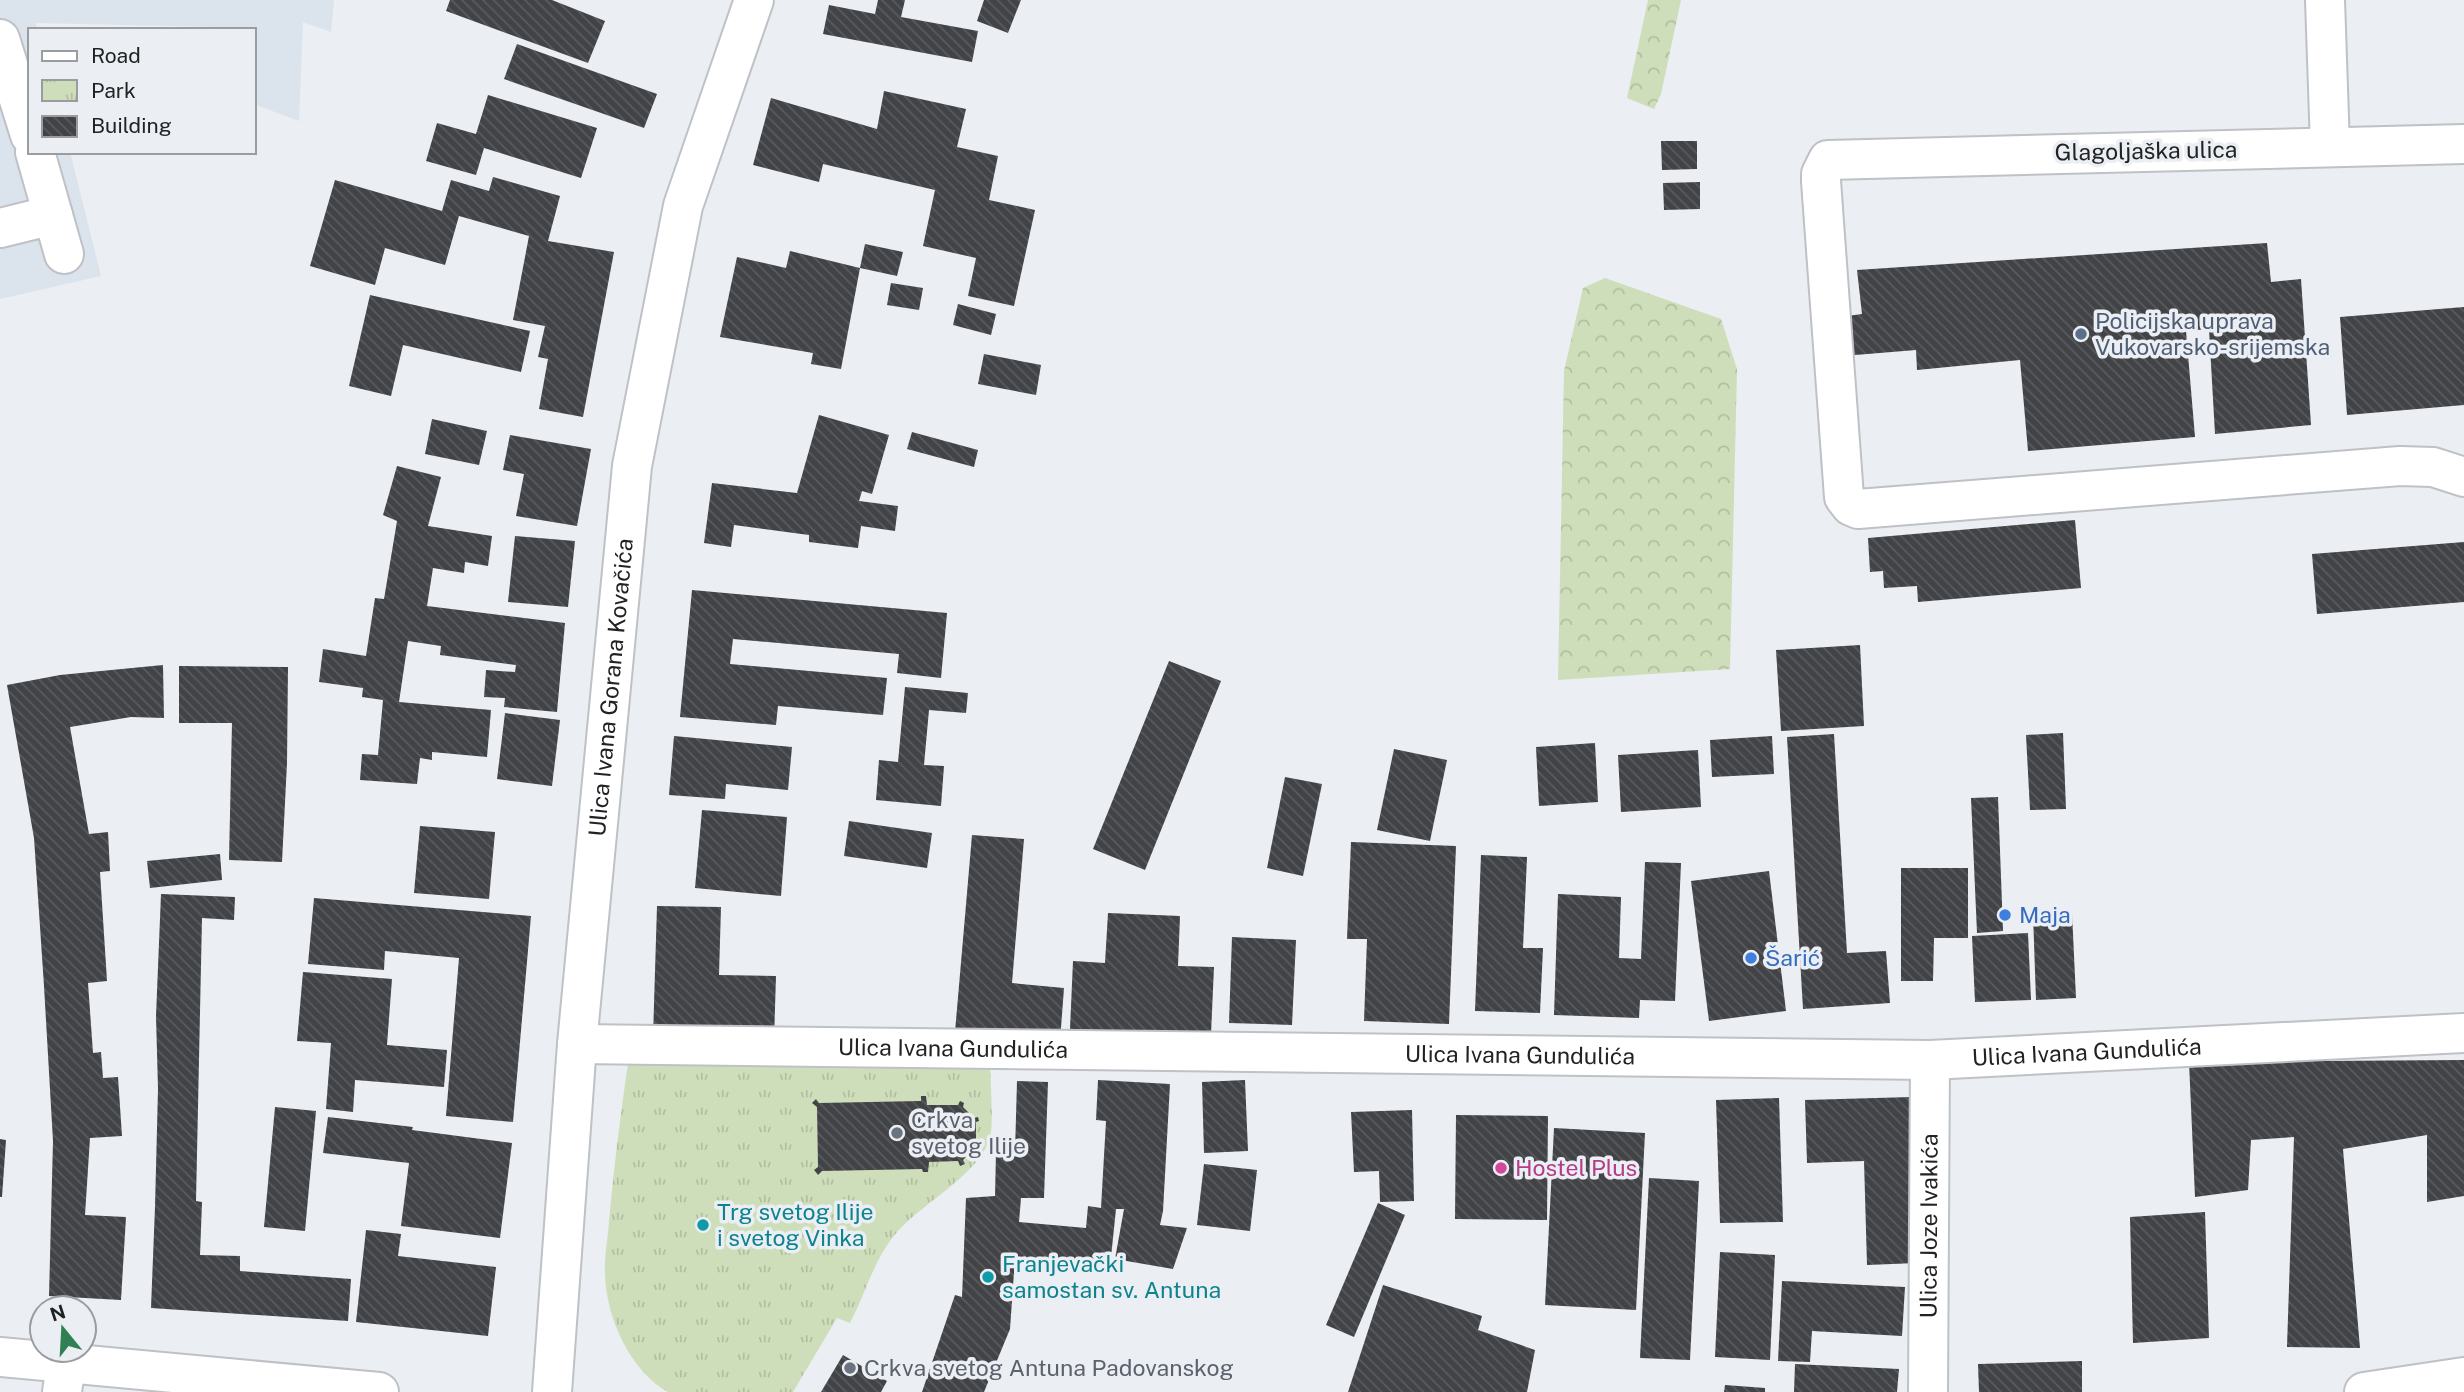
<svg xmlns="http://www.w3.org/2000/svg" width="2464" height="1392" viewBox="0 0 2464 1392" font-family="'Public Sans',sans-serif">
	<defs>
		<pattern id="forest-crowns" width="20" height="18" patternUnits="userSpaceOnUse" patternTransform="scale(1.75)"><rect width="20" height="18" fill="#cfdeba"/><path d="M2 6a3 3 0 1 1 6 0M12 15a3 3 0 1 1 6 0" fill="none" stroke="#b1bea0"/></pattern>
		<pattern id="park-tufts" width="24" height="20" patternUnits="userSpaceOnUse" patternTransform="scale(1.75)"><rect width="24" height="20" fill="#cfdeba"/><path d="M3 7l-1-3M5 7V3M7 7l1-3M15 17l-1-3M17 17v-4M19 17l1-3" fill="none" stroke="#b1bea0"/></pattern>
		<pattern id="building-back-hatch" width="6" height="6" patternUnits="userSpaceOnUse" patternTransform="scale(1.75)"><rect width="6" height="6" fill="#414347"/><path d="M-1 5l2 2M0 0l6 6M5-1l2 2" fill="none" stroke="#5a5b5f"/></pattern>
	</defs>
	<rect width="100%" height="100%" fill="#ebeef2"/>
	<polygon fill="#dbe3ed" points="0,0 334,0 331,32 303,22 299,121 254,104 254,30 219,30 218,27 36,23 37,30 30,30 30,152 70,152 101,276 0,299"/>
	<g fill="url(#forest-crowns)">
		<polygon points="1648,0 1681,0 1661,94 1654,109 1627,98"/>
		<polygon points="1605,278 1721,319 1737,369 1730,669 1558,680 1564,371 1583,288"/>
	</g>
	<path fill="url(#park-tufts)" d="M629,1056L990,1058C990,1076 994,1123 990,1138C979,1176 916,1206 893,1237C873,1262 865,1295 850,1323L837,1318L793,1392H668C630,1371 606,1317 605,1274C604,1257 608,1238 609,1221C614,1165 621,1111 629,1056Z"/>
	<g fill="url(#building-back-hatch)">
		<polygon points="450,0 552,0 605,21 588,63 446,11"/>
		<polygon points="878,0 905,0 901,17 978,31 972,62 823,34 829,5 875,14"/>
		<polygon points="984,0 1021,0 1008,33 977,21"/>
		<polygon points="517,44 657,94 644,128 504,79"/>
		<polygon points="884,91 966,109 957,147 998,156 989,200 1035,210 1014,306 968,296 976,258 923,246 935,190 823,164 819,182 753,165 771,98 877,129"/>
		<polygon points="488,95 597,128 581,178 484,148 476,175 426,161 437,123 476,134"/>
		<polygon points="1661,141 1697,141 1697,169 1662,170"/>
		<polygon points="493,177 560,196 548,241 614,252 583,417 539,409 548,359 538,357 545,326 513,320 529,236 459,216 445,265 385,248 375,285 310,266 335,180 442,211 451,180 489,191"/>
		<polygon points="1700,182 1700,209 1664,210 1663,183"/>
		<polygon points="2267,243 2271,282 2301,279 2311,425 2215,434 2209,329 2186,331 2195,437 2028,451 2020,360 1917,370 1916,350 1843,356 1840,317 1862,314 1857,270"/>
		<polygon points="865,244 903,252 897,276 860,268 841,369 811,364 813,353 720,337 737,257 786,268 790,251 860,268"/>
		<polygon points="891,283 923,288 919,310 887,305"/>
		<polygon points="370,295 530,331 521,372 403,345 391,396 349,386"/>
		<polygon points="958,304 996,314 991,335 953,325"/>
		<polygon points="2464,307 2464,405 2347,415 2340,317"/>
		<polygon points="984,354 1041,365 1036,395 978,384"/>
		<polygon points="819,415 889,435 872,494 862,491 859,501 898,506 895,531 861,526 858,548 809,542 809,535 734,525 731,547 704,543 712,483 797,493"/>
		<polygon points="432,419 487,431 479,465 425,454"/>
		<polygon points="912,432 978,450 974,467 907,449"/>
		<polygon points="510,435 591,449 577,526 516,516 524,474 503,470"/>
		<polygon points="397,466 441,477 428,526 492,536 488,566 465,562 464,573 433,568 427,606 565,623 557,712 504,707 505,698 484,697 486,670 515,672 516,665 440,655 441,646 408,641 399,702 491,710 487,757 432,752 432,760 420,758 417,784 360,780 362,754 378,755 383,700 362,697 363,688 319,682 323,649 366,656 375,598 384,599 397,521 383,515"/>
		<polygon points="2075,520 2081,588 1918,602 1917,586 1884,588 1883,571 1870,572 1868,538"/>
		<polygon points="515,536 575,541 568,607 508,602"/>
		<polygon points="2464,542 2464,602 2317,614 2312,554"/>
		<polygon points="692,590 947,613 941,678 897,673 899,654 733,639 730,664 887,678 883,715 778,706 776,725 680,717"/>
		<polygon points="1860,645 1864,726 1781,731 1776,650"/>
		<polygon points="1169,661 1221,681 1145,870 1093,849"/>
		<polygon points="163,665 164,718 131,717 70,727 89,834 108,832 110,871 100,872 107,981 88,983 93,1053 101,1052 103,1078 118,1077 122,1136 90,1138 85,1215 126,1217 121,1300 49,1296 53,1141 44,986 34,838 7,685 60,675"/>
		<polygon points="179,666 288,667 287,763 282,862 229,860 232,723 179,723"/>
		<polygon points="905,687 968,693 966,713 929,710 924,765 944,766 941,806 876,800 879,760 898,762"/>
		<polygon points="505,713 560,720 552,786 497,779"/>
		<polygon points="2063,733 2066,809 2030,810 2026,735"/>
		<polygon points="1834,734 1847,953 1886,951 1890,1003 1803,1009 1787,737"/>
		<polygon points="674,736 792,747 788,790 726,784 725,799 669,795"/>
		<polygon points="1772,736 1774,774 1712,777 1710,740"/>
		<polygon points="1595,743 1598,802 1539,806 1536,747"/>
		<polygon points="1394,749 1447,760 1430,841 1377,830"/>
		<polygon points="1698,750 1701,807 1621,812 1618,755"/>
		<polygon points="1285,777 1322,784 1303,876 1267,868"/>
		<polygon points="1998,797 2003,931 1977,933 1971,798"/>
		<polygon points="702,810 787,817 781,896 695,888"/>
		<polygon points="849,821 932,833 927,868 844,856"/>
		<polygon points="420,826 495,832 489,899 414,893"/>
		<polygon points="972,835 1024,839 1012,983 1064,988 1060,1041 955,1032"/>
		<polygon points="1351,842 1456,846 1449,1024 1364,1021 1367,939 1347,939"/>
		<polygon points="220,854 222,880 150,888 147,861"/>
		<polygon points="1481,855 1527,857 1523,948 1543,948 1540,1013 1475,1011"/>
		<polygon points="1645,862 1681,863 1675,1001 1640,1000 1639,1018 1554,1015 1558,894 1621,897 1619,958 1641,959"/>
		<polygon points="1901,868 1968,868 1968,938 1934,938 1933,981 1901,981"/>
		<polygon points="1769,871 1786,1011 1709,1021 1691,881"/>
		<polygon points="161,894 235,897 234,920 202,918 196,1201 202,1202 200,1255 240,1256 240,1271 351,1279 348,1321 151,1308 155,1207 158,1089 156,1016"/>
		<polygon points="314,898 531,916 513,1122 446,1116 459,958 385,951 384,970 308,964"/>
		<polygon points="657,906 721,907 719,975 776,976 774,1040 653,1037"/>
		<polygon points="1108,913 1180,916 1178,966 1214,967 1211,1034 1070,1029 1073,961 1105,963"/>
		<polygon points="2072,913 2076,998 2036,1000 2033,914"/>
		<polygon points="2028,933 2031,1000 1975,1002 1972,936"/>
		<polygon points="1232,937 1296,940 1292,1025 1229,1023"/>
		<polygon points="303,972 392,979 387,1045 447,1050 444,1087 355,1080 353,1112 326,1109 331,1043 297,1041"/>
		<polygon points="2464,1060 2464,1196 2427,1202 2427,1135 2343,1149 2360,1348 2287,1347 2294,1137 2251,1140 2248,1190 2195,1197 2189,1062"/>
		<polygon points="1098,1080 1170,1084 1163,1211 1160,1225 1187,1228 1173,1269 1115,1259 1124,1209 1116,1209 1110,1267 1015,1258 1010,1329 984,1392 922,1392 955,1295 962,1297 966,1198 995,1196 996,1152 1015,1152 1017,1081 1048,1082 1044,1198 1021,1198 1019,1222 1086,1228 1088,1206 1101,1208 1106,1121 1096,1120"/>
		<polygon points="1245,1080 1248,1151 1204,1153 1202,1082"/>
		<polygon points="921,1096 926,1096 927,1105 958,1105 960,1101 964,1103 963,1107 974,1118 978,1117 979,1121 976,1122 976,1143 980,1145 978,1150 974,1148 963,1160 965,1164 960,1166 958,1161 929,1162 928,1172 923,1172 922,1169 822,1171 818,1175 814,1170 818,1167 817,1107 812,1103 816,1099 819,1103 921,1101"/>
		<polygon points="1911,1097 1917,1263 1867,1265 1864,1161 1807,1163 1805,1100"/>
		<polygon points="1779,1098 1783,1222 1720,1223 1716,1100"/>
		<polygon points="275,1107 316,1111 305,1231 264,1227"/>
		<polygon points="1412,1110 1414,1201 1380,1202 1379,1171 1354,1172 1351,1112"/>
		<polygon points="1456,1115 1548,1116 1547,1220 1455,1219"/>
		<polygon points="328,1117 413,1127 412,1130 512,1143 500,1238 401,1226 409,1163 323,1153"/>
		<polygon points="1554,1128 1645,1133 1636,1310 1545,1305"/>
		<polygon points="0,1139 6,1140 2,1197 0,1197"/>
		<polygon points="1204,1164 1257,1170 1250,1231 1197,1225"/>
		<polygon points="1649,1178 1699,1181 1690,1360 1640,1358"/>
		<polygon points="1378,1203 1405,1215 1354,1337 1326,1325"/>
		<polygon points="2205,1212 2209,1338 2133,1343 2130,1217"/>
		<polygon points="366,1230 401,1234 398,1256 496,1267 488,1336 356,1322"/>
		<polygon points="1720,1252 1775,1255 1770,1360 1715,1357"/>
		<polygon points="1782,1281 1905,1287 1902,1336 1812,1331 1810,1362 1778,1361"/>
		<polygon points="1383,1285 1482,1316 1478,1330 1535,1350 1527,1392 1348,1392"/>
		<polygon points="843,1355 887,1381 881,1392 821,1392"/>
		<polygon points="2082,1361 2082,1392 1979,1392 1978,1364"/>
		<polygon points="1795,1364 1899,1369 1897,1392 1794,1392"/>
		<polygon points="1725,1385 1765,1388 1765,1392 1724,1392"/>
	</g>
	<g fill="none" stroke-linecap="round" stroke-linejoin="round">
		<defs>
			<g id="minor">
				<polyline points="2325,0 2330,147"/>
				<polyline points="0,39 30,135"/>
				<polyline points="2464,144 1828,160 1821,174 1821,181 1844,497 1851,506 1858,509 2400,466 2433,467 2464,477"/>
				<polyline points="35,152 64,254"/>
				<polyline points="0,228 53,215"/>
				<path id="s1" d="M577,1044L1930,1060L2464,1033"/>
				<polyline points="62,1392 66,1363"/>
				<path id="s2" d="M552,1392L577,1044L632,466L683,206L754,0"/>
				<path id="s3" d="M1928,1392L1930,1060"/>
				<polyline points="2364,1392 2464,1377"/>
			</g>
			<polyline id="major" points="0,1357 379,1392"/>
		</defs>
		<use href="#minor" stroke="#bec1c5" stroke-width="42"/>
		<use href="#major" stroke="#bec1c5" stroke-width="42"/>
		<use href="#minor" stroke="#fff" stroke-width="38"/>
		<use href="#major" stroke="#fff" stroke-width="38"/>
	</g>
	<circle fill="#5c6f8a" stroke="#ebeef2" stroke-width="2.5" cx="2081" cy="334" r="7"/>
	<g fill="#3f7fe0" stroke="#ebeef2" stroke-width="2.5">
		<circle cx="2005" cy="915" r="7"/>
		<circle cx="1751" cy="958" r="7"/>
	</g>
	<g fill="#6b7280" stroke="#ebeef2" stroke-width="2.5">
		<circle cx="897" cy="1133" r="7"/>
		<circle cx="850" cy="1368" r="7"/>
	</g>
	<circle fill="#d1479c" stroke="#ebeef2" stroke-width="2.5" cx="1501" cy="1168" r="7"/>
	<g fill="#0f9aa8" stroke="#ebeef2" stroke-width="2.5">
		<circle cx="703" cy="1225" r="7"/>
		<circle cx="988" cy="1277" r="7"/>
	</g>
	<g text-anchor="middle" stroke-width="7" stroke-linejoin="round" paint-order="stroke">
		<g font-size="23" fill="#212224" stroke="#ebeef2">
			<text transform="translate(2146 151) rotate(-1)" y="8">Glagoljaška ulica</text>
			<text dy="8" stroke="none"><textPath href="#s2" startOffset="707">Ulica Ivana Gorana Kovačića</textPath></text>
			<text dy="8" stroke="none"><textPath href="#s1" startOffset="376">Ulica Ivana Gundulića</textPath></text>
			<text dy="8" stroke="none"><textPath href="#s1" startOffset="1510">Ulica Ivana Gundulića</textPath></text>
			<text dy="8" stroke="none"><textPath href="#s1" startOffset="943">Ulica Ivana Gundulića</textPath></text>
			<text dy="8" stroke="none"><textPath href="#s3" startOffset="166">Ulica Joze Ivakića</textPath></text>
		</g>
		<g font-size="23" fill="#4e5e75" stroke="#ebeef2" text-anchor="start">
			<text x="2095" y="329">Policijska uprava<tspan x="2095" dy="26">Vukovarsko-srijemska</tspan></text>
		</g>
		<g font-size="23" fill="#366cbe" stroke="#ebeef2" text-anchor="start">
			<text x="2019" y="923">Maja</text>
			<text x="1765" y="966">Šarić</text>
		</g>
		<g font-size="23" fill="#5b616d" stroke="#ebeef2" text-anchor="start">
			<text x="911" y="1128">Crkva<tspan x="911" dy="26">svetog Ilije</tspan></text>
			<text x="864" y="1376">Crkva svetog Antuna Padovanskog</text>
		</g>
		<g font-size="23" fill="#b23c85" stroke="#ebeef2" text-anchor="start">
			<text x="1515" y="1176">Hostel Plus</text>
		</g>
		<g font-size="23" fill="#0d838f" stroke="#ebeef2" text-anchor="start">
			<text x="717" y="1220">Trg svetog Ilije<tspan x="717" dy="26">i svetog Vinka</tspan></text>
			<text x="1002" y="1272">Franjevački<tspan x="1002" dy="26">samostan sv. Antuna</tspan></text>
		</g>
	</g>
	<rect x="28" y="28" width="228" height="126" fill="#ebeef2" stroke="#9a9ca0" stroke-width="2"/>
	<rect x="42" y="51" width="35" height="10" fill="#ffffff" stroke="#9a9ca0" stroke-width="2"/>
	<text x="91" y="63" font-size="21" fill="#212224">Road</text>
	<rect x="42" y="80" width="35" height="21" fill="url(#park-tufts)" stroke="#9a9ca0" stroke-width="2"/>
	<text x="91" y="98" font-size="21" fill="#212224">Park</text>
	<rect x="42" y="116" width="35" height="21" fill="url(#building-back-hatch)" stroke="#9a9ca0" stroke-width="2"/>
	<text x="91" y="133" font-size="21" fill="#212224">Building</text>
	<g transform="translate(63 1329) rotate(342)"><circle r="33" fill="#ebeef2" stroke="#9a9ca0" stroke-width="2"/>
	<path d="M0-5L12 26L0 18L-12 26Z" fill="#2f8153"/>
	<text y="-10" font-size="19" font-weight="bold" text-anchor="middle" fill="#212224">N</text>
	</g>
</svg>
